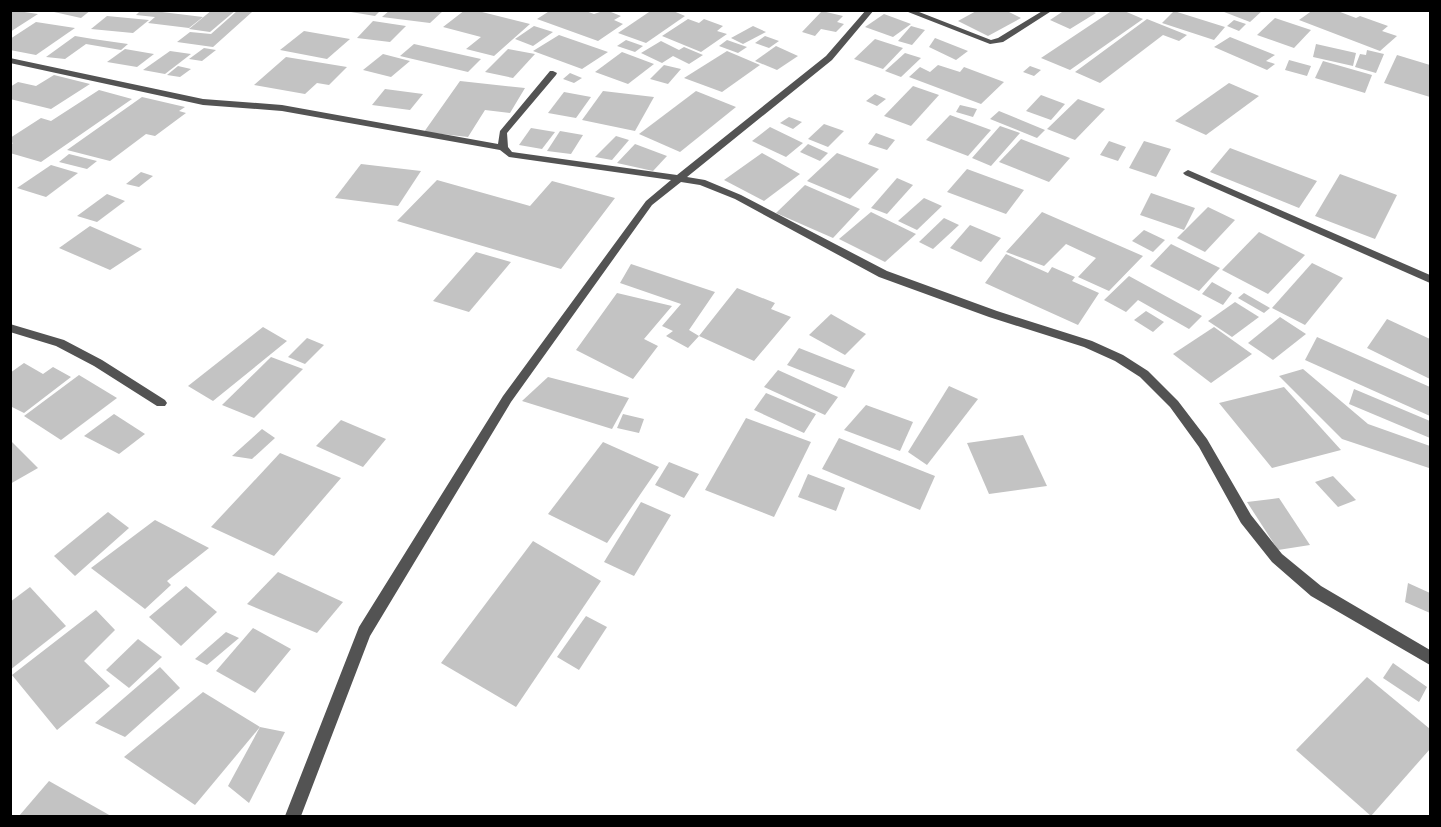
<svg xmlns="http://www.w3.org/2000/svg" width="1441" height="827" viewBox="0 0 1441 827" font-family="Jost,sans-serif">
	<rect width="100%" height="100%" fill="#fff"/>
	<g fill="#c3c3c3">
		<polygon points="10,10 11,10 38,14 10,32"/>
		<polygon points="45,10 91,10 81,18"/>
		<polygon points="141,10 164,10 162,12 203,17 189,28 148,23 155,17 136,15"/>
		<polygon points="212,10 236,10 210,32 189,29"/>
		<polygon points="339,10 381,10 375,16"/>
		<polygon points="390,10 444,10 430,23 382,17"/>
		<polygon points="465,10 474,10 530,24 494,56 466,49 481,37 443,27"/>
		<polygon points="551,10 583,10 594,14 606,10 621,16 614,20 623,24 598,41 537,19"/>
		<polygon points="652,10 671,10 685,16 646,43 618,33"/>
		<polygon points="978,10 1005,10 1021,18 988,36 958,21"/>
		<polygon points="1065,10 1090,10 1096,13 1070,29 1050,20"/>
		<polygon points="1113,10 1122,10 1143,19 1070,70 1041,58"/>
		<polygon points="1219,10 1263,10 1250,22"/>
		<polygon points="1313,10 1335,10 1356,18 1360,16 1388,26 1382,31 1397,36 1380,51 1299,20"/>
		<polygon points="237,11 252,12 213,47 177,42 190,32 211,34"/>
		<polygon points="822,11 843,16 837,22 844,24 836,32 821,29 815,36 802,32"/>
		<polygon points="1174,11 1225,27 1214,40 1162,23"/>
		<polygon points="884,14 911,24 893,37 865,27"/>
		<polygon points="107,16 149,20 133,33 91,29"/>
		<polygon points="1275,18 1311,30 1294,48 1257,35"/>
		<polygon points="688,19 699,23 704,19 723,26 717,31 727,34 701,52 662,36"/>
		<polygon points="1147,19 1187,35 1179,41 1163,35 1100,83 1075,72"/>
		<polygon points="1234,20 1246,24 1239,31 1227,26"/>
		<polygon points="373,21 406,26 390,42 357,38"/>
		<polygon points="36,22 75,28 36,55 10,50 10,39"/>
		<polygon points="534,26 553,32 533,46 515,39"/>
		<polygon points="753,26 766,32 743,44 731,38"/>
		<polygon points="911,26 925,30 912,45 898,41"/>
		<polygon points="304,31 350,39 327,59 280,50"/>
		<polygon points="559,35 608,52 582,69 533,51"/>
		<polygon points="75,36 93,39 128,44 121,50 86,44 65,59 46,57"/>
		<polygon points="765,36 779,41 769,48 755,43"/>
		<polygon points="1230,37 1275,55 1266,61 1275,64 1267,70 1214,47"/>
		<polygon points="935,38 968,51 956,60 929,47"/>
		<polygon points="875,39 903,48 883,69 854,59"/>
		<polygon points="626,40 643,46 635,52 617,46"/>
		<polygon points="727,40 747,47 738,53 719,46"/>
		<polygon points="661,41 679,50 684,47 703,55 689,64 673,56 662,63 641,53"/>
		<polygon points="414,44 481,59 468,72 400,56"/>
		<polygon points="1316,44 1356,53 1353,66 1313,57"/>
		<polygon points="776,46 798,56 777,70 755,61"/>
		<polygon points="204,48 216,50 202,61 189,59"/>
		<polygon points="125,49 154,54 137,67 107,62"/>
		<polygon points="508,49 535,54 513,78 485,72"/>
		<polygon points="1367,50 1384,54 1376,73 1355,67 1360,54 1366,55"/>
		<polygon points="170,51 191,54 165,74 143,70"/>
		<polygon points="727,51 760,65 722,92 684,78"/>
		<polygon points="622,52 654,64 628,84 595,72"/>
		<polygon points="905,53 921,58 901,77 885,71"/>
		<polygon points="383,54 410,61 391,77 363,70"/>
		<polygon points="1397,55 1430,65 1430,97 1384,83"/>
		<polygon points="286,57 347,67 329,85 317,83 305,94 254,85"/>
		<polygon points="1289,60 1311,66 1307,76 1285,70"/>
		<polygon points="1323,61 1372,75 1365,93 1315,78"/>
		<polygon points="664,65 681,69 668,84 650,79"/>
		<polygon points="938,65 960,72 964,67 1004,82 981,104 909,77 920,67 930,72"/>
		<polygon points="178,66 191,69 180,77 167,75"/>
		<polygon points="1030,66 1041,70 1034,76 1023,72"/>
		<polygon points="570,73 582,78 574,83 563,79"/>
		<polygon points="54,75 90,84 51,109 10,99 10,87 18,82 36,86"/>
		<polygon points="460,81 525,88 510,113 485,110 468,137 424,132"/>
		<polygon points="1229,83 1259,96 1206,135 1175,121"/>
		<polygon points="913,86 939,95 911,126 884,116"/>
		<polygon points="385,89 423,94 410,110 372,105"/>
		<polygon points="99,90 132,99 41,162 10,153 10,145 13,143 10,142 10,138 41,118 51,121"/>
		<polygon points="603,91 654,97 635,131 582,120"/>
		<polygon points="696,91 736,107 680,152 639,134"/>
		<polygon points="564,92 591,97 576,118 548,113"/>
		<polygon points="875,94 886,99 877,106 866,101"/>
		<polygon points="1041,95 1065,104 1051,120 1026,111"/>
		<polygon points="142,97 185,107 179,111 186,113 155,136 146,134 110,161 67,150"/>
		<polygon points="1078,99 1105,109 1075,140 1047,129"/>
		<polygon points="960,105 977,109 973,117 956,112"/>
		<polygon points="999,111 1045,130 1037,138 990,119"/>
		<polygon points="950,115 991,130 968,156 926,140"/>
		<polygon points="789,117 802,122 793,129 780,123"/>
		<polygon points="824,124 844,131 828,147 808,139"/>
		<polygon points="1000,126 1020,133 991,166 972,158"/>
		<polygon points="770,127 803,143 786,157 752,141"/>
		<polygon points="531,128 555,132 542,149 519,145"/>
		<polygon points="560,131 583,135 571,154 547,151"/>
		<polygon points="876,133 895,140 887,150 868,144"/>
		<polygon points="616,136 629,140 612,160 595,157"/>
		<polygon points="1021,139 1070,158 1049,182 999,162"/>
		<polygon points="1109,141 1126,147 1118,161 1100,155"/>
		<polygon points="1144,141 1171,149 1156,177 1129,168"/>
		<polygon points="635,144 667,156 653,171 617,163"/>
		<polygon points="808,144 828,153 820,161 800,152"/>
		<polygon points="1230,148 1317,181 1299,208 1210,172"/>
		<polygon points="762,153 800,174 764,201 724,180"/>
		<polygon points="837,153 879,169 850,199 807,181"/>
		<polygon points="69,154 97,161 87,169 59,162"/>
		<polygon points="361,164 421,171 398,206 335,198"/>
		<polygon points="51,165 78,173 46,197 17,188"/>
		<polygon points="967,169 1024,190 1006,214 947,192"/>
		<polygon points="141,172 153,176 139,187 126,184"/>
		<polygon points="1340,174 1397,195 1375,239 1315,216"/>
		<polygon points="897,178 913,185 887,214 871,208"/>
		<polygon points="437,180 530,206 552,181 615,198 561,269 397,221"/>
		<polygon points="805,185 860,209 833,238 776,213"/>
		<polygon points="1151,193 1195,208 1184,230 1140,215"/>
		<polygon points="107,194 125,201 97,222 77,216"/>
		<polygon points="924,198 942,206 917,230 898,221"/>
		<polygon points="1208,207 1235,220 1205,252 1177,238"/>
		<polygon points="871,212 916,234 885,262 839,239"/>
		<polygon points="1042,212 1143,256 1109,291 1078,277 1096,258 1066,244 1044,266 1006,252"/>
		<polygon points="944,218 959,225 933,249 919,242"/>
		<polygon points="970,225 1001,238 981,262 950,248"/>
		<polygon points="90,226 142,249 110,270 59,248"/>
		<polygon points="1144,230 1165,240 1153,252 1132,241"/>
		<polygon points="1259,232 1305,255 1268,294 1222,270"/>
		<polygon points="1171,244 1220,268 1199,291 1150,266"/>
		<polygon points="476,252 511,262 469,312 433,301"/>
		<polygon points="1006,254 1048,273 1052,267 1075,277 1072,281 1099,293 1078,325 985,283"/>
		<polygon points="1312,263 1343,278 1305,325 1272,308"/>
		<polygon points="631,264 715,292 689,330 699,336 688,348 666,336 673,331 662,326 681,304 620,283"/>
		<polygon points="1129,276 1202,316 1189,329 1138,300 1126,312 1104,300"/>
		<polygon points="1212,282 1232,293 1223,305 1202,294"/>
		<polygon points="737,288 775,303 771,309 791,317 754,361 699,336"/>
		<polygon points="617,293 672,306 644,339 658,346 633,379 576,350"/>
		<polygon points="1244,293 1270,308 1264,313 1238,298"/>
		<polygon points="1235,302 1259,317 1232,337 1208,321"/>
		<polygon points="1146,311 1164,322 1153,332 1134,320"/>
		<polygon points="831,314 866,334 845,355 809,335"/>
		<polygon points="1280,317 1306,334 1273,360 1248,343"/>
		<polygon points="1387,319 1430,339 1430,379 1367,348"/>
		<polygon points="263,327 287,341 213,401 188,386"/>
		<polygon points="1214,327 1252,354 1211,383 1173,354"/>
		<polygon points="1317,337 1430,387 1430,416 1305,360"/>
		<polygon points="307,338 324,345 305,364 288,357"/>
		<polygon points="799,348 855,370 845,388 787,365"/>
		<polygon points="271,357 303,369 254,418 222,405"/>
		<polygon points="24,363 43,374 53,367 71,377 24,413 10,406 10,373"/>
		<polygon points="1303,369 1368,424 1430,446 1429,468 1342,439 1279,376"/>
		<polygon points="778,370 838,397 825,415 764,387"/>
		<polygon points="79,375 117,398 61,440 24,416"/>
		<polygon points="548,377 629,398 612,429 522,401"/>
		<polygon points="949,386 978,399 927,465 908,452"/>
		<polygon points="1284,387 1341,450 1272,468 1219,403"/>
		<polygon points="1354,389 1430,421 1430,438 1349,404"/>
		<polygon points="766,393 816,414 804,433 754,410"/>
		<polygon points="866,405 913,422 900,451 844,430"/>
		<polygon points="114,414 145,434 119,454 84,436"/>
		<polygon points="623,414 644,419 639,433 617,428"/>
		<polygon points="746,418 811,442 774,517 705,490"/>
		<polygon points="341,420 386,439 363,467 316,446"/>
		<polygon points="262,429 275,438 252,459 232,456"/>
		<polygon points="1023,435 1047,486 989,494 967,443"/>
		<polygon points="839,438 935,476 920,510 822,469"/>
		<polygon points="10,440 38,468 10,484"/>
		<polygon points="603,442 659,467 607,543 548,514"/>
		<polygon points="280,453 341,478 274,556 211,527"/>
		<polygon points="669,462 699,474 684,498 655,485"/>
		<polygon points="808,474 845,488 836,511 798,497"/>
		<polygon points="1333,476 1356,500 1338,507 1315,482"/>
		<polygon points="1279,498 1310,545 1278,550 1247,502"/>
		<polygon points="641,502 671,515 634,576 604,562"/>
		<polygon points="108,512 129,528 75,576 54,556"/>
		<polygon points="155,520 209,548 167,581 171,585 145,609 91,568"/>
		<polygon points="533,541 601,581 516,707 441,663"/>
		<polygon points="278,572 343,602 317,633 247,604"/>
		<polygon points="1408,583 1430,593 1430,613 1405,602"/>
		<polygon points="186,586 217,612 181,646 149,617"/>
		<polygon points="30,587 66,626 10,670 10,602"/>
		<polygon points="96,610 115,630 84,661 110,686 57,730 12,675"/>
		<polygon points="586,616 607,627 579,670 557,657"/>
		<polygon points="253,628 291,649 255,693 216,671"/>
		<polygon points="226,632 239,638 207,665 195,659"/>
		<polygon points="138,639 162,657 129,688 106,670"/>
		<polygon points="1393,663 1427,687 1419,702 1383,678"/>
		<polygon points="160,667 180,688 125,737 95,723"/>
		<polygon points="1367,677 1430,729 1430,749 1371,816 1296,750"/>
		<polygon points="203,692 260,727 195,805 124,757"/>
		<polygon points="260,727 285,732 249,803 228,786"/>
		<polygon points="49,781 111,816 19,816"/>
	</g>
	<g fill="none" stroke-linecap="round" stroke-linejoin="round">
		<g fill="#535353" fill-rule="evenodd">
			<polygon points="866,10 874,10 832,60 687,177 705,180 741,195 887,271 997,311 1092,341 1123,355 1148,371 1178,401 1207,439 1251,515 1282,554 1321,586 1430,650 1430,665 1311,596 1272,562 1241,523 1199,447 1170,407 1140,377 1115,361 1084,347 989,317 879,277 735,199 700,185 681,182 652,205 511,402 370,636 301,816 285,816 359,627 503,396 646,201 671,180 509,157 500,150 282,111 203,105 10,63 10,58 203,99 282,105 498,144 500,131 550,71 553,71 557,73 556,75 507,133 508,147 512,152 677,175 826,56"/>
			<polygon points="903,10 914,10 991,40 998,38 1044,10 1053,10 1003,42 990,44"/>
			<polygon points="1188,170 1430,275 1430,283 1185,175 1183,173"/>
			<polygon points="10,324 64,340 102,360 165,400 167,403 165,406 157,406 94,366 56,346 10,332"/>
		</g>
	</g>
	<rect width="1441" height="827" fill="none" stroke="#000000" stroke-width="24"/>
</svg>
